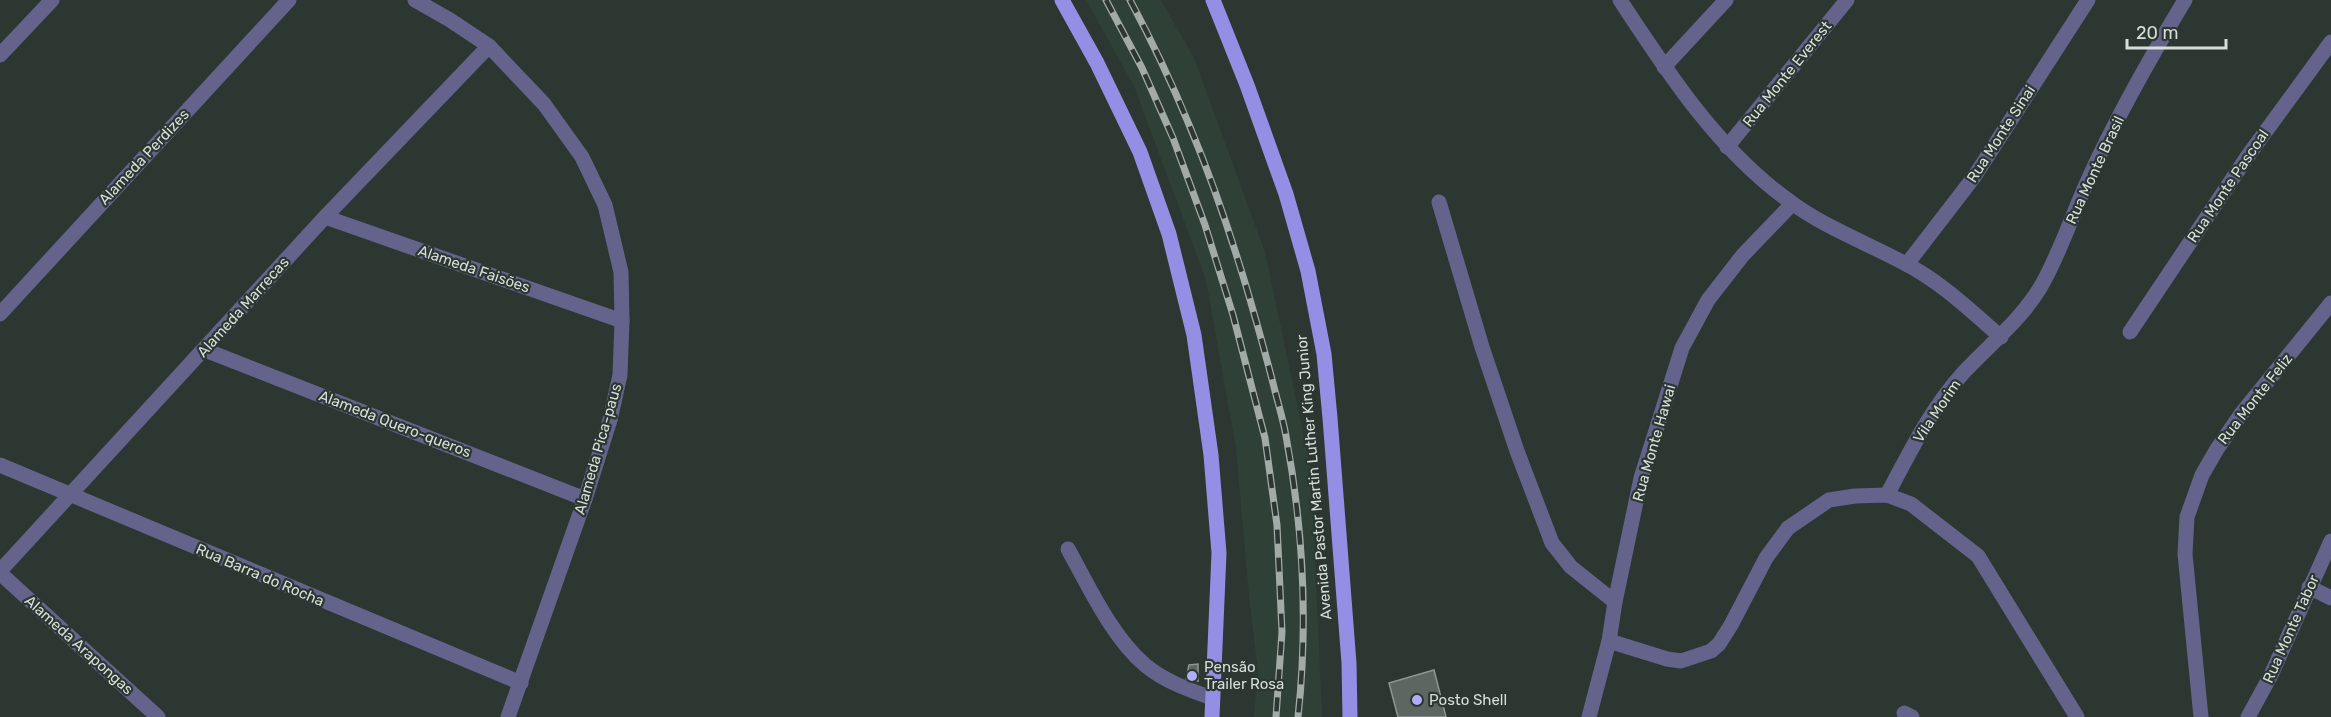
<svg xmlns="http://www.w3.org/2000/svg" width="2331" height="717" viewBox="0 0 2331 717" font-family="Rubik,sans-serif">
	<rect width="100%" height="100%" fill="#2c3731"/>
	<polygon fill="#2f4137" points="1086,0 1161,0 1194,58 1265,252 1311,470 1322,717 1254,717 1258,672 1249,595 1236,448 1206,280 1134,86"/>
	<g fill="#5b6760" stroke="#8c9891" stroke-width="1.5">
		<polygon points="1198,664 1198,681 1186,679 1189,665"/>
		<polygon points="1434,670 1446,717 1398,717 1389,683"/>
	</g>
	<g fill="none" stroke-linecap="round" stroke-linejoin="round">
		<g stroke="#64638c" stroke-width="15">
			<polyline points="415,0 450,20 489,46 544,104 582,157 605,205 621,272 622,321 620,375 610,420 585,499 508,717"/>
			<path d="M1620,0C1668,73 1719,152 1792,203C1826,228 1867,243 1904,263C1940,281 1971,311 2001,337"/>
			<polyline points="0,55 52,0"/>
			<polyline points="1664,67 1726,0"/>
			<polyline points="1727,147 1847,0"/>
			<polyline points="1439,202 1482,347 1517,451 1552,543 1571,567 1615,602"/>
			<polyline points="325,217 622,321"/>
			<polyline points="1907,264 1974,177 2088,0"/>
			<polyline points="0,314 289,0"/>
			<polyline points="2130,332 2247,157 2331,42"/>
			<polyline points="205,350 585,499"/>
			<polyline points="0,465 521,683"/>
			<path d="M1887,495C1910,452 1931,408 1964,372C1991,343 2018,323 2040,288C2060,254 2072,215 2088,180C2116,118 2150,58 2185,0"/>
			<path d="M1068,549C1089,587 1112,637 1145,665C1164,681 1189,690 1212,698"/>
			<polyline points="0,571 325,217 489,46"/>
			<polyline points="0,573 158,717"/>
			<polyline points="2309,587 2331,598"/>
			<polyline points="1609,641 1667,659 1681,661 1711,651 1719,644 1731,625 1766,558 1788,528 1829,500 1855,496 1887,495 1911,504 1978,556 2077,717"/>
			<polyline points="1904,713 1912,717"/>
			<polyline points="1589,717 1609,641 1615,602 1641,478 1682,348 1708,300 1743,255 1792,204"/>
			<polyline points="2201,717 2185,554 2187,517 2202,475 2217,449 2241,414 2331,303"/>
			<polyline points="2248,717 2271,675 2331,541"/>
		</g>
		<g stroke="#938fe4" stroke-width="15">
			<polyline points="1062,0 1097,63 1140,152 1169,234 1194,335 1211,455 1219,553 1212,717"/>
			<polyline points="1213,0 1247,85 1286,194 1308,271 1324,354 1330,418 1349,663 1350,717"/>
		</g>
		<defs>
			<g id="rail">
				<polyline points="1106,0 1142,68 1173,138 1205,225 1233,315 1265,438 1277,525 1282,632 1276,717"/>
				<path d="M1130,0C1175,84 1210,170 1238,260C1251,301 1262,341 1273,383C1277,400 1283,418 1286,436C1303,527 1308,625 1298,717"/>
			</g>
		</defs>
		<use href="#rail" stroke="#a3aba6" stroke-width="7"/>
		<use href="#rail" stroke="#2c3731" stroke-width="4.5" stroke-dasharray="14" stroke-linecap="butt"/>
	</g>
	<g fill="#b0aefa" stroke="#2c3731" stroke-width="2">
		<circle cx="1192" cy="676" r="6"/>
		<circle cx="1417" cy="700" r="6"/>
	</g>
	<g text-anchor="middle" stroke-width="4.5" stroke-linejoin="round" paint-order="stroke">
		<g font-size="15" fill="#d7deda" stroke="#2c3731">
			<text transform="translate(1787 74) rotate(-51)" y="5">Rua Monte Everest</text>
			<text transform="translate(2001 134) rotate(-57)" y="5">Rua Monte Sinai</text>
			<text transform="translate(144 157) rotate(-47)" y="5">Alameda Perdizes</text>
			<text transform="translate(2095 170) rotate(-65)" y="5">Rua Monte Brasil</text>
			<text transform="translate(2228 186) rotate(-56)" y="5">Rua Monte Pascoal</text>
			<text transform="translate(474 269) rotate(19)" y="5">Alameda Faisões</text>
			<text transform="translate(243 307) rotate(-48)" y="5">Alameda Marrecas</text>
			<text transform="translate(2255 399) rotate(-52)" y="5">Rua Monte Feliz</text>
			<text transform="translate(1937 411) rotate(-56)" y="5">Vila Morim</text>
			<text transform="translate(395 424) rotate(21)" y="5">Alameda Quero-queros</text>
			<text transform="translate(1654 443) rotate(-74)" y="5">Rua Monte Hawai</text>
			<text transform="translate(598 449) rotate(-74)" y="5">Alameda Pica-paus</text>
			<text transform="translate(1314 477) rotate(-95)" y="5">Avenida Pastor Martin Luther King Junior</text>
			<text transform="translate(260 575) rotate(23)" y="5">Rua Barra do Rocha</text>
			<text transform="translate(2291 629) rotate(-66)" y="5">Rua Monte Tabor</text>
			<text transform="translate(79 645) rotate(42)" y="5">Alameda Arapongas</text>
		</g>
		<g font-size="15" fill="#d7deda" stroke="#2c3731" text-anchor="start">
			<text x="1204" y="672">Pensão<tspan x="1204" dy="17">Trailer Rosa</tspan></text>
			<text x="1429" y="705">Posto Shell</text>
		</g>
	</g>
	<path d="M2127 39v9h99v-9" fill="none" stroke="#d7deda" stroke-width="3"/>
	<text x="2136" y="39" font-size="18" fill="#d7deda" stroke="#2c3731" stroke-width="4.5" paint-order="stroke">20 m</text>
</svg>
